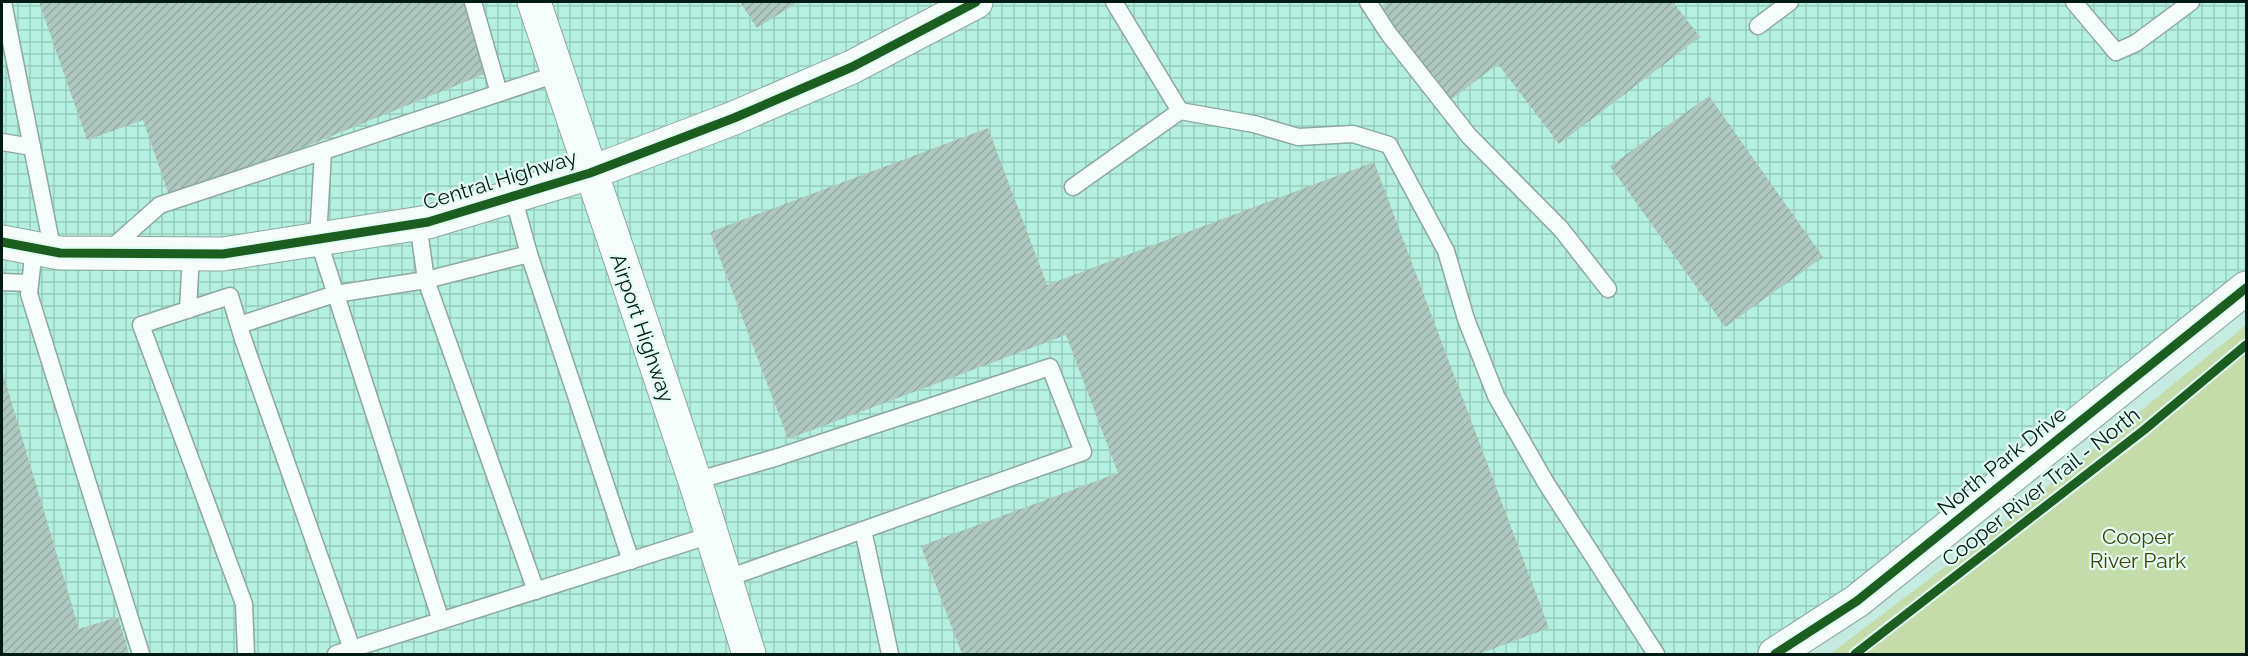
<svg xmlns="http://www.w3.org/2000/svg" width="2248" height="656" viewBox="0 0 2248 656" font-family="Raleway,sans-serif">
	<defs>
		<pattern id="industrial-grid" width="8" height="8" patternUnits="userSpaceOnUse" patternTransform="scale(1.5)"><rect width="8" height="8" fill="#b4f0df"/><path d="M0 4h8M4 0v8" fill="none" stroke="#99cdbe"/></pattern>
		<pattern id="building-hatch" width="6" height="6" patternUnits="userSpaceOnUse" patternTransform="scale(1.5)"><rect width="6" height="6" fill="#aec8bd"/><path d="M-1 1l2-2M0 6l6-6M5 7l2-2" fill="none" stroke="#94aba2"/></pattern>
	</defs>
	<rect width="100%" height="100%" fill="#c5eae0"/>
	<polygon fill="url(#industrial-grid)" points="2,2 2246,2 2246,288 1775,654 2,654"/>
	<polygon fill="#c4dbaa" points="2246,325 2246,654 1830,654 1998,527"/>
	<g fill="url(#building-hatch)">
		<polygon points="39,2 465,2 487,73 171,201 143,120 87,140"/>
		<polygon points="740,2 798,2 757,28"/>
		<polygon points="1387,2 1673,2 1700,37 1559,144 1498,64 1449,101 1379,8"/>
		<polygon points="1709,96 1823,257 1725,327 1610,166"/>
		<polygon points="988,128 1047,285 1374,162 1549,628 1479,654 962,654 921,546 1118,473 1066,335 788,439 710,232"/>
		<polygon points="2,370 79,629 118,617 129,654 2,654"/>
	</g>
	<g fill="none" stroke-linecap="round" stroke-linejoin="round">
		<defs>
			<g id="service">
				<polyline points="3,2 53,252"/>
				<polyline points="473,2 499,93"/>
				<polyline points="1368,2 1388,33 1469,136 1561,229 1608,289"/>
				<polyline points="2074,2 2116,52 2136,43 2191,2"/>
				<polyline points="1758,26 1790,2"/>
				<polyline points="1180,111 1254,124 1298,137 1353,134 1389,145 1446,251 1466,319 1496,396 1546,483 1656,654"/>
				<polyline points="2,142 32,147"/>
				<polyline points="323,152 318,239 441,621"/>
				<polyline points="1073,187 1180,111 1114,2"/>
				<polyline points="513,196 529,254"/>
				<polyline points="418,223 426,280 536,591"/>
				<polyline points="34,248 29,294 141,654"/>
				<polyline points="108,251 160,205 557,74"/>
				<polyline points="2,282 30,283"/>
				<polyline points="188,310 191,254"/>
				<polyline points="239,325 335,294 426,280 529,254 631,561"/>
				<polyline points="695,481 778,457 1050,367 1083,452 725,579"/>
				<polyline points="863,530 890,654"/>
				<polyline points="246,654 244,604 141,325 230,296 243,339 352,649"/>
				<polyline points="336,654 711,535"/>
			</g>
			<g id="minor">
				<polyline points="534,2 695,481 749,654"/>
				<polyline points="2,242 60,253 223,254 428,222 590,173 734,118 852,67 976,2"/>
			</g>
			<polyline id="tertiary" points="1775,654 1857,601 2246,288"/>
		</defs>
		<use href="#service" stroke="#8ba8a1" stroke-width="19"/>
		<use href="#minor" stroke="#8ba8a1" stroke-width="35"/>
		<use href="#tertiary" stroke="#8ba8a1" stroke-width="35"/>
		<use href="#service" stroke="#f6fcfa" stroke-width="16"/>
		<use href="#minor" stroke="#f6fcfa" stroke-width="33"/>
		<use href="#tertiary" stroke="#f6fcfa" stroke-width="33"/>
		<defs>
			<g id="cycleway">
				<polyline points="2,242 60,253 223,254 428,222 590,173 734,118 852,67 976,2"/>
				<polyline points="1775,654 1857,601 2246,288"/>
				<polyline points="1855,654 2144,430 2246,345"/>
			</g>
		</defs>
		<use href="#cycleway" stroke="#e3fdf5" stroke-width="13"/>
		<use href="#cycleway" stroke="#1b5e20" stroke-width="9"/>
	</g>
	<g text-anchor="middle" stroke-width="4.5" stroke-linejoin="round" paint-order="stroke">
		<g font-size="21" fill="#001a14" stroke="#e3fdf5">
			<text transform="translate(500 180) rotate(-17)" y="7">Central Highway</text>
			<text transform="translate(642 328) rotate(71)" y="7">Airport Highway</text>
			<text transform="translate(2002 461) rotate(-39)" y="7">North Park Drive</text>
			<text transform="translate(2041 487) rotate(-38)" y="7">Cooper River Trail - North</text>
		</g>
		<g font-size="21" fill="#3c4200" stroke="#e3fdf5">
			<text x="2138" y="544">Cooper<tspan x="2138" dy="24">River Park</tspan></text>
		</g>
	</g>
	<rect width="2248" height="656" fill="none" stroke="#001a14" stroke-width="6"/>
</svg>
